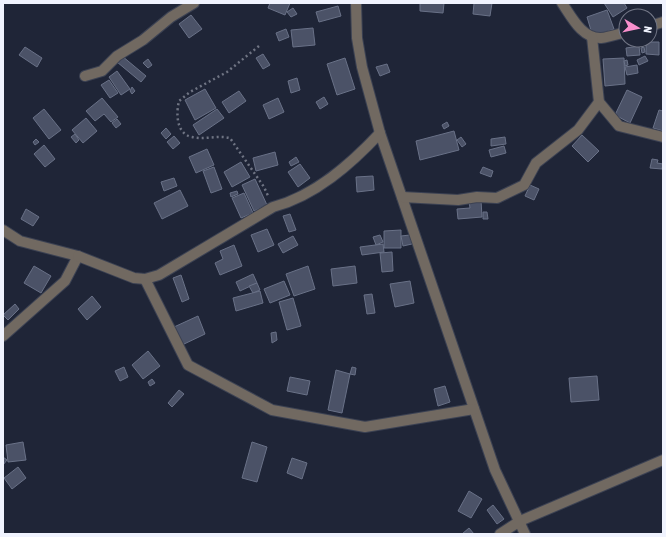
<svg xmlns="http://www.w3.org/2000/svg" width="666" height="537" viewBox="0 0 666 537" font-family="'Asap Condensed',sans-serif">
	<rect width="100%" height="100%" fill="#1f2537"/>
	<g fill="#4b5267" stroke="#697187">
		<polygon points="270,3 290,3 285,15 268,8"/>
		<polygon points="420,3 444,3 443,13 420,11"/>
		<polygon points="474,3 492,3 490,16 473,14"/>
		<polygon points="604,3 624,3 627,8 613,17"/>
		<polygon points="338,6 341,16 319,22 316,12"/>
		<polygon points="293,8 297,14 291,17 287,12"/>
		<polygon points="607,10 614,29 593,37 587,17"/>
		<polygon points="191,15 202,29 189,38 179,24"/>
		<polygon points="313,28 315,45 293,47 291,30"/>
		<polygon points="286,29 289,37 279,41 276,33"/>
		<polygon points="639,40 645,40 646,42 640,43"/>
		<polygon points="646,42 659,42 659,55 646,54"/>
		<polygon points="639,46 640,55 627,56 626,48"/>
		<polygon points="25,47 42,58 37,67 19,55"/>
		<polygon points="644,47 645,52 642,53 641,48"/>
		<polygon points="263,54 270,65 263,69 256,58"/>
		<polygon points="122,56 146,76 141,82 117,62"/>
		<polygon points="645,56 648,61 639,65 637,60"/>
		<polygon points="345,58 355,89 337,95 327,64"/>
		<polygon points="624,58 625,84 605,86 603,59"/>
		<polygon points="148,59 152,65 148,68 143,63"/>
		<polygon points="627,60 628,65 625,66 624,61"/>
		<polygon points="387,64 390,72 380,76 376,67"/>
		<polygon points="637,65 638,73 627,75 625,67"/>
		<polygon points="117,71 130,89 121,95 109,77"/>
		<polygon points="297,78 300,90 291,93 288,81"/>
		<polygon points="109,80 118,93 110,98 101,85"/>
		<polygon points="132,87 135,91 132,94 130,91"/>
		<polygon points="205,89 216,108 195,120 185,100"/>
		<polygon points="627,90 642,97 630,123 615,115"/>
		<polygon points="239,91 246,101 229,113 222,102"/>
		<polygon points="324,97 328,104 320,109 316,102"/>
		<polygon points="102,98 118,117 111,122 104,114 95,121 86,111"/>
		<polygon points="278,98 284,112 269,119 263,105"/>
		<polygon points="44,109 61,130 49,139 33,118"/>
		<polygon points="217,109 224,118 199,135 193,125"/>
		<polygon points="659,110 663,111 663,131 653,128"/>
		<polygon points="86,118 97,131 83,143 72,130"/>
		<polygon points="117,119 121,124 116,128 112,123"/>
		<polygon points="447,122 449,126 444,129 442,125"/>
		<polygon points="166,128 171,134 166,139 161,133"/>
		<polygon points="454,131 459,150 420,160 416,141"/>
		<polygon points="75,134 79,140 76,143 71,137"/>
		<polygon points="582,135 599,151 588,162 572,146"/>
		<polygon points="174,136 180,143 173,149 167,142"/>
		<polygon points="461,137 466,144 462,147 457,140"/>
		<polygon points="505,137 506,144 491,146 491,139"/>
		<polygon points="36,139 39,142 35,145 33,142"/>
		<polygon points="44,145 55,159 45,167 34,154"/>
		<polygon points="504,146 506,153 491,157 489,150"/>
		<polygon points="207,149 214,165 196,173 189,157"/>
		<polygon points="275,152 278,165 256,171 253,158"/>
		<polygon points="296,157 299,162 291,166 289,162"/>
		<polygon points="652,159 658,160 657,163 663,164 662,169 650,168"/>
		<polygon points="241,162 250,177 232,187 224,172"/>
		<polygon points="300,164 310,178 298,187 288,172"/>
		<polygon points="214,167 222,189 211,193 203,171"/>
		<polygon points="483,167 493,171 491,177 480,173"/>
		<polygon points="373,176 374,190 357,192 356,177"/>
		<polygon points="174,178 177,186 164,191 161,182"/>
		<polygon points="255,179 267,205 254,211 242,185"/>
		<polygon points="530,185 539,189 534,200 525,196"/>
		<polygon points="180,190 188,206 162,219 154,203"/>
		<polygon points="237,191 238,194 231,197 230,193"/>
		<polygon points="244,193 253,213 241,218 232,198"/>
		<polygon points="481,200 482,217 458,219 457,209 470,208 469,201"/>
		<polygon points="26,209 39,217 33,226 21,219"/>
		<polygon points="483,212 487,212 488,219 483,219"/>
		<polygon points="290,214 296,230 289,232 283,216"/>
		<polygon points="267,229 274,245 258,252 251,235"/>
		<polygon points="401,230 401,248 384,248 384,231"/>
		<polygon points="380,235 383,242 376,245 373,237"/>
		<polygon points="410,235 412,244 403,246 401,236"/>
		<polygon points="293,236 298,245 283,253 278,244"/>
		<polygon points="383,244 384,252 362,255 360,247"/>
		<polygon points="234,245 242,266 220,275 215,263 223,259 220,251"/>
		<polygon points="392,252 393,271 382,272 380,253"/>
		<polygon points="34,266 51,276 41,293 24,283"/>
		<polygon points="308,266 315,289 294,296 286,274"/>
		<polygon points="355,266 357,283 333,286 331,269"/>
		<polygon points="253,274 257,283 240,291 236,282"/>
		<polygon points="181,275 189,299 182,302 173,278"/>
		<polygon points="284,281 290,295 270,303 264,289"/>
		<polygon points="410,281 414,303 395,307 390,284"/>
		<polygon points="257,283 260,290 253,293 249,286"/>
		<polygon points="260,291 263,303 236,311 233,298"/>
		<polygon points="372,294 375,313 367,314 364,295"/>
		<polygon points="92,296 101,307 87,320 78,309"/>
		<polygon points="293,298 301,326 287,330 279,302"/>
		<polygon points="15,304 19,309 8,320 3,315"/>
		<polygon points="198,316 205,334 182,345 174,327"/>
		<polygon points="276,332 277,340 272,343 271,333"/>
		<polygon points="148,351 160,366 143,379 132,365"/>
		<polygon points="124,367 128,377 120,381 115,371"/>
		<polygon points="352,367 356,368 355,375 350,374"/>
		<polygon points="336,370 350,374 342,413 328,410"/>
		<polygon points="597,376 599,400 571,402 569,378"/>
		<polygon points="290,377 310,381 307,395 287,391"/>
		<polygon points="152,379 155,383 150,386 148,382"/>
		<polygon points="445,386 450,402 438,406 434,389"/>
		<polygon points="179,390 184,394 172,407 168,403"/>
		<polygon points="23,442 26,460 8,462 6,445"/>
		<polygon points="252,442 267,447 257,482 242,478"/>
		<polygon points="3,457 7,460 3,465"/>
		<polygon points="292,458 307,463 302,479 287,473"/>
		<polygon points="18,467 26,478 12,489 4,478"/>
		<polygon points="469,491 482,499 471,518 458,511"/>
		<polygon points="493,505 504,519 497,524 487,510"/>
		<polygon points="469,528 474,534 462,534"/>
	</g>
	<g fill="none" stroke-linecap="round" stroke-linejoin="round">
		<defs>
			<g id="minor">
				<polyline points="356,3 357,38 362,67 380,133 495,470 525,534"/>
				<path d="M562,3C571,16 582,39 601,38C609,37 618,34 626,32"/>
				<polyline points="650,26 663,22"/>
				<polyline points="592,37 599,102 619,126 663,137"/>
				<polyline points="85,76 102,71 117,56 143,40 171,17 194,3"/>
				<polyline points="402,197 458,200 477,197 497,198 524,185 536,163 578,130 599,102"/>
				<polyline points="3,230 20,241 78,256 65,281 3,336"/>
				<path d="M78,256L134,278L145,279L159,275L273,207C315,196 351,164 380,133"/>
				<polyline points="145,279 188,365 272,410 365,427 474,409"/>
				<polyline points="500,534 520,521 663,460"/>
			</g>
		</defs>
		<use href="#minor" stroke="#3c4253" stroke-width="12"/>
		<path stroke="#6f7483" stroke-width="2.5" stroke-dasharray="2 3" stroke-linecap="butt" d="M259,46L227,72L190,92L179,101C176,113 176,134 192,137C204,140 217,135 230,138L264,187L269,198"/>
		<use href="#minor" stroke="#716961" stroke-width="10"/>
	</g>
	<rect width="666" height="537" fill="none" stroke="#f0f3fe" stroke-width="8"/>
	<g transform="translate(638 28) rotate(99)"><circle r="19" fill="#1f2537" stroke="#737787"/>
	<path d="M0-3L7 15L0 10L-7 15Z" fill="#f890cd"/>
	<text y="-6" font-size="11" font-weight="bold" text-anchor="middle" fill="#f0f3fe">N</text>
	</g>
</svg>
